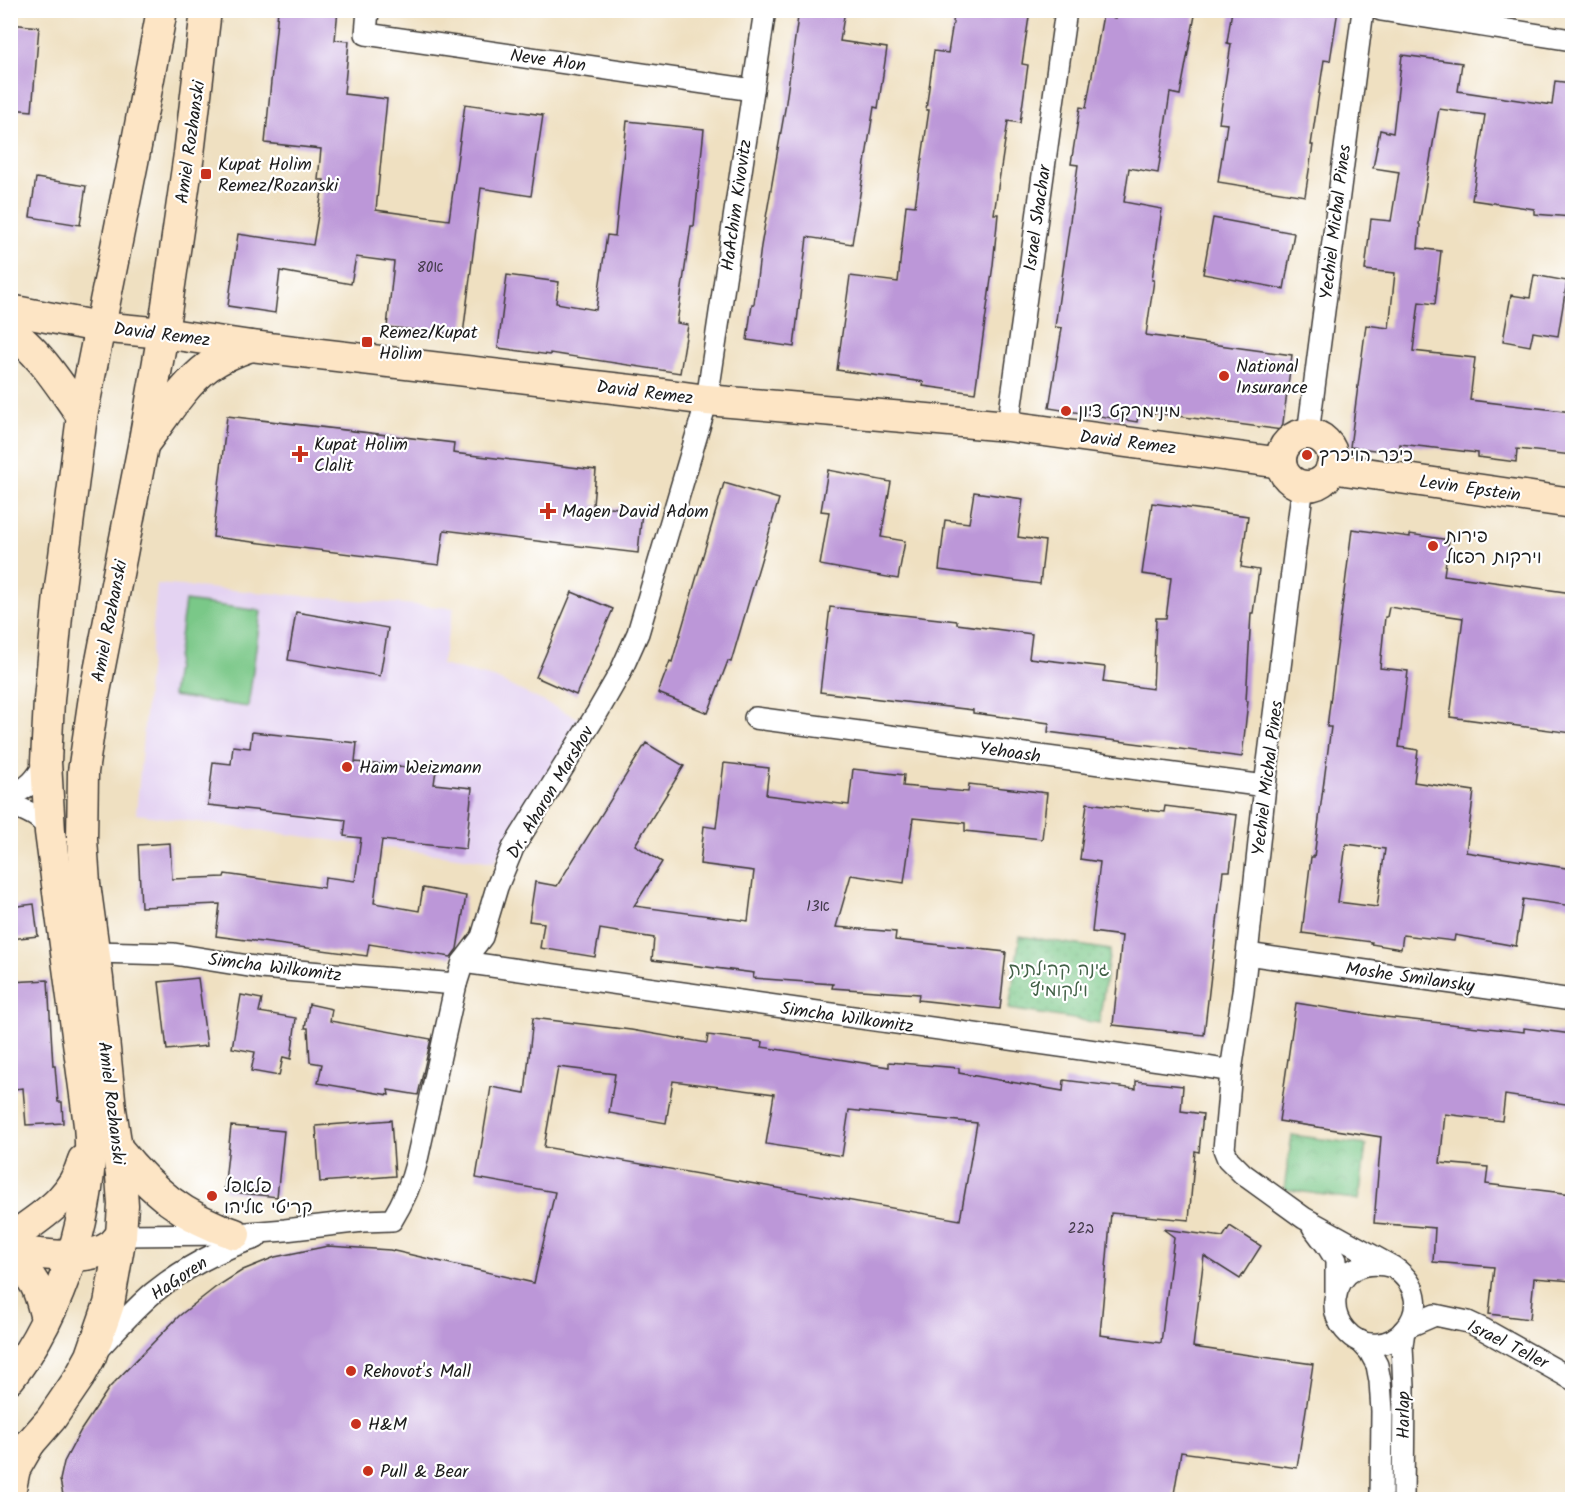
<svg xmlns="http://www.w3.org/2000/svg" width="1583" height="1510" viewBox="0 0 1583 1510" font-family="Kalam,'Playpen Sans Hebrew',sans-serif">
	<defs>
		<pattern id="park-crowns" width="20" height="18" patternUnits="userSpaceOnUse" patternTransform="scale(1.5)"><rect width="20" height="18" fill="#7ac888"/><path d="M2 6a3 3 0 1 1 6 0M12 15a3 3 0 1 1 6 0" fill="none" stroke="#69ab75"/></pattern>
		<pattern id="garden-dots" width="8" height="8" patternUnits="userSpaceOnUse" patternTransform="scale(1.5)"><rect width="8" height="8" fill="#7ac888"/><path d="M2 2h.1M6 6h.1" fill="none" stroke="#69ab75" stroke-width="1.8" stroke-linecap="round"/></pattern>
	</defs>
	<rect width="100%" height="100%" fill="#fff"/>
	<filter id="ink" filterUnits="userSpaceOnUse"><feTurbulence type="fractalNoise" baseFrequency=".0167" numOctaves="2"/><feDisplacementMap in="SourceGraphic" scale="12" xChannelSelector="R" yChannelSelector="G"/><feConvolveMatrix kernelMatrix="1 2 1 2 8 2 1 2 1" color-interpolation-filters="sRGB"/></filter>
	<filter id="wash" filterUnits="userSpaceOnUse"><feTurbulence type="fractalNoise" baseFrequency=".008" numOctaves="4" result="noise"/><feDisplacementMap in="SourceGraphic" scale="24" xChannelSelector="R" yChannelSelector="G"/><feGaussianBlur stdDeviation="1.35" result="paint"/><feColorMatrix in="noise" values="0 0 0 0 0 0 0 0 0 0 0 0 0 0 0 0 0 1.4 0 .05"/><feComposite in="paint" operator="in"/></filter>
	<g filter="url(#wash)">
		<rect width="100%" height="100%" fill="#efe0c1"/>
		<polygon fill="#e4d3f2" points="157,584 454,608 441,665 494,678 582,720 516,829 494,862 136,814"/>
		<polygon fill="#7ac888" stroke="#4b7252" stroke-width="1.5" points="185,601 261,611 248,707 172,696"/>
		<polygon fill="url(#park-crowns)" stroke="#4b7252" stroke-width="1.5" points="1292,1135 1366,1145 1359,1200 1284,1189"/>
		<polygon fill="url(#garden-dots)" stroke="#4b7252" stroke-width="1.5" points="1020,936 1110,950 1099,1023 1009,1009"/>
		<g id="blocks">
			<g fill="#bc97d8" fill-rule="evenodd">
				<polygon points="278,10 338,10 335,40 349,41 344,94 387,99 376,210 449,220 465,104 543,115 531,196 481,188 463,335 387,327 394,262 356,257 351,284 280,271 275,313 228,306 238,234 313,245 324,180 318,180 321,149 265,143"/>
				<polygon points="799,10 845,10 840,41 887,48 878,108 874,107 852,244 807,237 794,347 747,340 752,304 754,304 761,246 785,109"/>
				<polygon points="955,10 1030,10 1022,64 1028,65 1020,123 1008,121 994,214 998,214 993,265 975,393 923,386 924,382 837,370 850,276 898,282 906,205 915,206 929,110 926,110 934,51 948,53"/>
				<polygon points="1115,10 1196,10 1180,95 1170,93 1158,173 1129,168 1124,202 1162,209 1152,280 1154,280 1146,335 1292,355 1282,430 1139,411 1137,422 1049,408 1062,328 1055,327 1078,165 1071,164 1080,107 1086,108 1103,15 1115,18"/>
				<polygon points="1232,10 1338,10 1330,61 1324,60 1311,145 1313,145 1305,196 1218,182 1227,124 1219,123 1231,44 1227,43"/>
				<polygon points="10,24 39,27 32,111 10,109"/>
				<polygon points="1402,55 1462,63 1458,91 1552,105 1555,81 1572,83 1572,217 1534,214 1534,209 1472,200 1485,115 1439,109 1419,224 1420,225 1418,248 1441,251 1435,304 1419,302 1413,351 1475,358 1470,400 1572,412 1572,455 1517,449 1516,462 1478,457 1478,453 1400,444 1399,453 1350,447 1366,325 1389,328 1395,273 1365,270 1371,219 1391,221 1399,172 1373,168 1380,130 1393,133"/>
				<polygon points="627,121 704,129 694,226 691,226 677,323 688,325 680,373 550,353 550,355 498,348 507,275 559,282 556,303 596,310 607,235 615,236"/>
				<polygon points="36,178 86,186 80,225 30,217"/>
				<polygon points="1213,218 1294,233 1284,289 1203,274"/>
				<polygon points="1534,275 1567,281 1558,336 1533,332 1530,346 1503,341 1511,295 1530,298"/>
				<polygon points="227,416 454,443 453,453 596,470 593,505 642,511 638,553 444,530 439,565 213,537"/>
				<polygon points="828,470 891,482 881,537 905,541 898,579 820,565 829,512 821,511"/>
				<polygon points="724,483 779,499 731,662 728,661 708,713 658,693 670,661 672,662"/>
				<polygon points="974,492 1023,499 1018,537 1045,541 1040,584 939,570 945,520 969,523"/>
				<polygon points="1152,503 1248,516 1241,567 1259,570 1253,613 1251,613 1246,701 1248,701 1242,757 1048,732 1049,723 973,713 973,710 820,692 830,607 957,621 957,624 1032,634 1029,658 1105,667 1103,682 1153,689 1156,618 1166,618 1171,578 1142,574"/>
				<path d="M1352,529L1410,537V534L1449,540L1444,575L1572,593V733L1450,717L1463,618L1389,607L1387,617H1385L1380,668L1408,671L1399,747L1418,750L1414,782L1474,791L1466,852L1572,869V906L1523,899L1516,946L1455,935L1454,941L1403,935L1401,949L1371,944L1372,942L1302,933L1311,857H1314L1331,727H1327ZM1346,844L1385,849L1377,907L1338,902Z"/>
				<polygon points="572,592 613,609 576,695 536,677"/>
				<polygon points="296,612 388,628 380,676 288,660"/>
				<polygon points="252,732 357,743 355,762 436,770 434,784 472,788 466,849 382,840 374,903 419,911 423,888 466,896 457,949 451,957 369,944 367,956 216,936 220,904 141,907 138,845 170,843 172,879 224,877 225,874 324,888 325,877 355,881 361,838 344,836 346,820 208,805 213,762 231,764 233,746 250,748"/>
				<polygon points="646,743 684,766 635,845 662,862 634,906 748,921 754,871 700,864 704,826 716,828 724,763 769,768 766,795 849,805 853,769 904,775 903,786 968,792 969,784 1047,793 1042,839 965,831 965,823 913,818 904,883 851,875 836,927 896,932 895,940 1006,952 1000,1009 918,1000 919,994 832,988 833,984 753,978 754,973 652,960 654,938 600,929 595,957 540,948 544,923 529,921 535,882 557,886"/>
				<polygon points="1087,803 1164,812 1165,806 1237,815 1230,871 1223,871 1204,1035 1113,1025 1122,936 1092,932 1100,862 1080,859"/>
				<polygon points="34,904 38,936 10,939 10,907"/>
				<polygon points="198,978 207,1046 167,1050 159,982"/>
				<polygon points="48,980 53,1066 55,1066 58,1102 62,1102 63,1123 26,1125 23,1088 14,1089 10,1036 10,982"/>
				<polygon points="241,995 262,999 259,1012 296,1018 291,1059 283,1057 279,1076 251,1071 255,1052 232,1048"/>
				<polygon points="1296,1003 1385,1017 1524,1032 1524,1028 1572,1034 1572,1105 1505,1095 1502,1121 1445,1114 1440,1163 1488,1167 1486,1184 1572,1194 1572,1281 1534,1278 1530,1319 1489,1314 1494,1267 1433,1262 1435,1228 1374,1223 1381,1137 1279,1121"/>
				<polygon points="309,1004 332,1009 330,1021 431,1039 418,1095 388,1090 389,1095 318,1083 322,1064 310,1062 308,1028 305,1028"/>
				<path d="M533,1018L631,1030L707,1043L708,1035L763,1042L762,1047L889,1067V1062L959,1068V1073L1063,1091L1064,1080L1136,1089V1081L1183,1086L1181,1111L1203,1114L1199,1152L1195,1151L1189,1220L1111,1213L1100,1335L1161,1343L1174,1237L1163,1229L1223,1237L1230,1226L1261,1246L1240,1279L1204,1256L1193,1347L1313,1364L1297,1468L1181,1452L1173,1500H64L60,1480L64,1462L81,1430L109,1388L179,1316L216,1287L243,1270L275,1257L328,1246L390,1250L534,1283L555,1192L476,1178L491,1087L525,1093ZM558,1067L615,1074L609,1113L666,1123L673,1081L774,1094L766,1144L842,1156L849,1110L977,1123L960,1220L544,1147Z"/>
				<polygon points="391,1120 395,1176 320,1182 316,1126"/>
				<polygon points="231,1126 284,1131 277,1197 224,1191"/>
			</g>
		</g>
	</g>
	<g filter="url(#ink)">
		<use href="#blocks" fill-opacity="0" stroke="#3c3935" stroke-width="1.5"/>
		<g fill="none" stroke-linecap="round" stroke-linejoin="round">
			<defs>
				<g id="street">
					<polyline points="368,10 366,34 753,90"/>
					<polyline points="1381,10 1572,40"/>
					<polyline points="1008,426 1066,10"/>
					<polyline points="1308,434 1363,10"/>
					<path d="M1303,485L1265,786L1243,992L1231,1071L1224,1149L1228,1159L1243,1174L1304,1218L1393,1267C1451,1306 1383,1374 1345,1330C1338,1322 1334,1311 1335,1300C1339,1269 1365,1259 1393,1267"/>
					<polyline points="755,718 1265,786"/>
					<path d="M10,795C30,788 36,779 46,762"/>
					<path d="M10,804C28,812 40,815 50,832"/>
					<polyline points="94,952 174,954 261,968 456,984"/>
					<polyline points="1247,954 1572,1000"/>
					<polyline points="463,962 1195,1065 1231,1071"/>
					<polyline points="1313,1227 1328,1247 1336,1260 1336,1293"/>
					<path d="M121,1235L235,1234L285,1230L363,1221L392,1220C403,1202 411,1185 416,1164L456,984L463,962L482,937L497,887L513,848L597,713L620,673L638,633L707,400L765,10"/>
					<polyline points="1407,1327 1435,1315 1468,1322 1483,1329 1572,1379"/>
					<polyline points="1360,1341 1370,1352 1377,1365 1380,1381 1382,1411 1381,1500"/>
					<path d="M97,1350C115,1331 133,1310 153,1293C181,1270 221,1248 256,1238"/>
					<polyline points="1403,1500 1404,1387 1402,1346 1404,1330"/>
				</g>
				<g id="secondary">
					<polyline points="10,310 99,327 163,333 251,346 639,391 707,400 1008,426 1281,463"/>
					<path d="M10,331C41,353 60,386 82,416"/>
					<circle cx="1307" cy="460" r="26"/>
					<path d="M146,441C165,416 183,385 209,366C222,357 236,351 251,346"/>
					<polyline points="1331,468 1572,503"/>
					<path d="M118,1149C152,1191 183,1217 235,1234"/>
					<path d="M18,1233C48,1212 73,1196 83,1160"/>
					<path d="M10,1251C39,1253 87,1264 112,1245C115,1242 118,1238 121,1235"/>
					<path d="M10,1259C36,1277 39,1290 46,1319"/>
					<path d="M10,1378C60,1317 97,1202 89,1125L50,832L46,762L49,700L59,595L82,416L133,162L162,10"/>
					<polyline points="10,1459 31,1442 51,1419 79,1378 91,1356 109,1304 121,1235 123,1205 121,1175 111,1109 98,979 85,884 82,839 83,772 94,697 143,446 163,333 189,154 206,10"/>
					<polyline points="10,1493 15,1469 30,1443"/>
				</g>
			</defs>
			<use href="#street" stroke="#3c3935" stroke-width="24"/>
			<use href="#secondary" stroke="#3c3935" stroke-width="33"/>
			<use href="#street" stroke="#fff" stroke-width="21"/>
			<use href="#secondary" stroke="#fde5c5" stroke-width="30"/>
		</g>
	</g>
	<g fill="#c8321e" stroke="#fff" stroke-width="2">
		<rect x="200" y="168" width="12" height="12" rx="3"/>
		<rect x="361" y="336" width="12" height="12" rx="3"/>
		<circle cx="1224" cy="376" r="6"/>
		<circle cx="1066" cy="411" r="6"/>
		<path d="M297 445h6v6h6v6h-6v6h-6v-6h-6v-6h6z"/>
		<circle cx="1307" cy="455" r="6"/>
		<path d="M545 502h6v6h6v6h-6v6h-6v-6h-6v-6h6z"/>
		<circle cx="1433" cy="546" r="6"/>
		<circle cx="347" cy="767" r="6"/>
		<circle cx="212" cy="1196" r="6"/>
		<circle cx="351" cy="1371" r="6"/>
		<circle cx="356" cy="1424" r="6"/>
		<circle cx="368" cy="1471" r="6"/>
	</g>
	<g text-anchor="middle" stroke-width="4.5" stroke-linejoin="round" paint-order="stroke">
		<g font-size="15" fill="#443b4b">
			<text x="430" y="272">80א</text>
			<text x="818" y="911">13א</text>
			<text x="1081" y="1233">22ב</text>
		</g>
		<g font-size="18" fill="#1c1c1c" stroke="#fff">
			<text transform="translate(548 60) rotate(8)" y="6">Neve Alon</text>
			<text transform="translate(190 142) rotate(-82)" y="6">Amiel Rozhanski</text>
			<text transform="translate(736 205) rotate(-82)" y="6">HaAchim Kivovitz</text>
			<text transform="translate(1037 218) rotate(-82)" y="6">Israel Shachar</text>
			<text transform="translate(1335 222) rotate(-83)" y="6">Yechiel Michal Pines</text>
			<text transform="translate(162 334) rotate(7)" y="6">David Remez</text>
			<text transform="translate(645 392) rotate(7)" y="6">David Remez</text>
			<text transform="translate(1128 442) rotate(7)" y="6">David Remez</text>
			<text transform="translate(1470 488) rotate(8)" y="6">Levin Epstein</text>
			<text transform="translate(109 621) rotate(-79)" y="6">Amiel Rozhanski</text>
			<text transform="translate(1010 752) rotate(8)" y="6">Yehoash</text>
			<text transform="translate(1267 778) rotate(-83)" y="6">Yechiel Michal Pines</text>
			<text transform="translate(550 792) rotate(-59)" y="6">Dr. Aharon Marshov</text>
			<text transform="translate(275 967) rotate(7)" y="6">Simcha Wilkomitz</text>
			<text transform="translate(1410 977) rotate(8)" y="6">Moshe Smilansky</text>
			<text transform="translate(847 1017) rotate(8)" y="6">Simcha Wilkomitz</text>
			<text transform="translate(112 1103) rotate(83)" y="6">Amiel Rozhanski</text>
			<text transform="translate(179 1278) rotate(-34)" y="6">HaGoren</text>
			<text transform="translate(1508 1344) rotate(27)" y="6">Israel Teller</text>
			<text transform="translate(1403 1415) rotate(-90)" y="6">Harlap</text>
		</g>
		<g font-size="18" fill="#1c1c1c" stroke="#fff" text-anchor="start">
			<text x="218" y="170">Kupat Holim<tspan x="218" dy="21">Remez/Rozanski</tspan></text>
			<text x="379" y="338">Remez/Kupat<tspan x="379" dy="21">Holim</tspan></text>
			<text x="1236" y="372">National<tspan x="1236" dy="21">Insurance</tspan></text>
			<text x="1078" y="417">מינימרקט ציון</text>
			<text x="314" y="450">Kupat Holim<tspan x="314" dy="21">Clalit</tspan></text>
			<text x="1319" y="461">כיכר הויכרך</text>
			<text x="562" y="517">Magen David Adom</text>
			<text x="1445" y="542">פירות<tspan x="1445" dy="21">וירקות רפאל</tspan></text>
			<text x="359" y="773">Haim Weizmann</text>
			<text x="224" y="1192">פלאפל<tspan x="224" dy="21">קריטי אליהו</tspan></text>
			<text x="363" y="1377">Rehovot's Mall</text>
			<text x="368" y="1430">H&amp;M</text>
			<text x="380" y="1477">Pull &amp; Bear</text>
		</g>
		<g font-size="18" fill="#426147" stroke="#fff">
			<text x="1059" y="975">גינה קהילתית<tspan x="1059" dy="21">וילקומיץ</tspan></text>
		</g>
	</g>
	<rect width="1583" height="1510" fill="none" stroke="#fff" stroke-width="36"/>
</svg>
